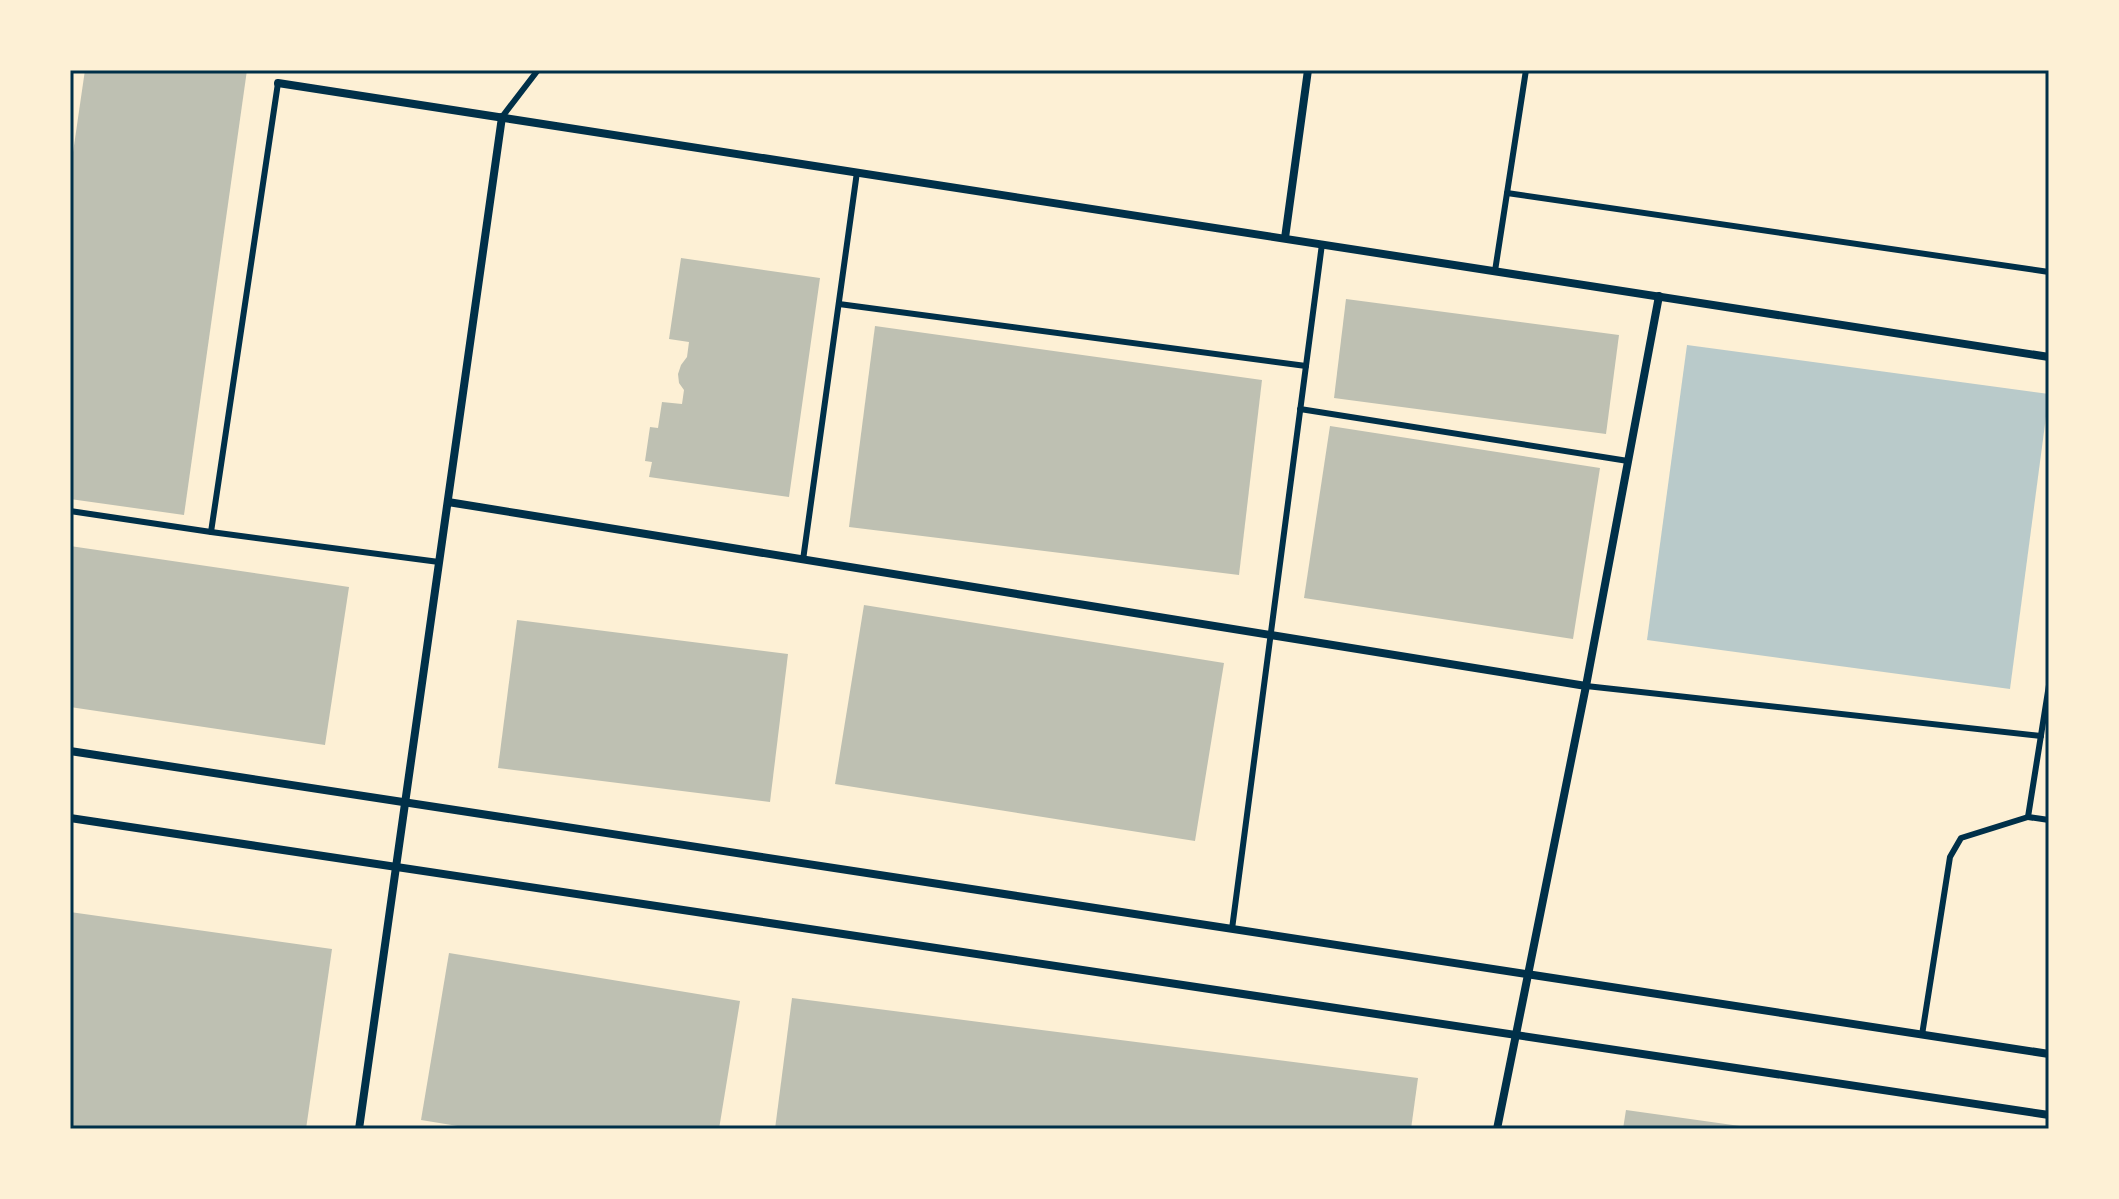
<svg xmlns="http://www.w3.org/2000/svg" width="2119" height="1199" viewBox="0 0 2119 1199" font-family="'Asap Condensed',sans-serif">
	<rect width="100%" height="100%" fill="#fdf0d5"/>
	<polygon fill="#b9caca" points="1687,345 2049,394 2010,689 1647,640"/>
	<g fill="#bec0b2">
		<polygon points="85,70 247,70 184,515 70,499 70,173"/>
		<polygon points="681,258 820,278 789,497 649,477 652,462 645,461 650,427 658,428 662,402 682,404 684,390 679,383 678,374 681,365 687,357 689,342 669,339"/>
		<polygon points="1346,299 1619,335 1606,434 1334,398"/>
		<polygon points="875,326 1262,380 1239,575 849,527"/>
		<polygon points="1330,426 1600,468 1573,639 1304,598"/>
		<polygon points="70,546 349,587 325,745 70,707"/>
		<polygon points="864,605 1224,663 1195,841 835,784"/>
		<polygon points="517,620 788,654 770,802 498,768"/>
		<polygon points="70,912 332,949 306,1129 70,1129"/>
		<polygon points="449,953 740,1001 719,1129 476,1129 421,1120"/>
		<polygon points="792,998 1418,1078 1411,1129 775,1129"/>
		<polygon points="1626,1110 1747,1127 1747,1129 1623,1129"/>
	</g>
	<g fill="none" stroke-linecap="round" stroke-linejoin="round">
		<g stroke="#003049" stroke-width="6">
			<polyline points="502,117 538,70"/>
			<polyline points="1507,193 2049,272"/>
			<polyline points="1495,271 1526,70"/>
			<polyline points="839,304 1306,366"/>
			<polyline points="1300,409 1628,461"/>
			<polyline points="70,511 211,532 439,562"/>
			<polyline points="211,532 278,83"/>
			<polyline points="803,560 857,172"/>
			<polyline points="2049,685 2028,817 2049,820"/>
			<polyline points="1586,686 2041,736"/>
			<polyline points="1232,929 1322,244"/>
			<polyline points="1922,1035 1950,857 1961,838 2028,817"/>
		</g>
		<g stroke="#003049" stroke-width="8">
			<polyline points="278,83 2049,357"/>
			<polyline points="1285,238 1308,70"/>
			<polyline points="448,502 1586,686"/>
			<polyline points="70,751 2049,1054"/>
			<polyline points="70,818 2049,1115"/>
			<polyline points="359,1129 502,117"/>
			<polyline points="1497,1129 1586,686 1659,296"/>
		</g>
	</g>
	<rect width="2119" height="1199" fill="none" stroke="#fdf0d5" stroke-width="144"/>
	<rect x="72" y="72" width="1975" height="1055" fill="none" stroke="#003049" stroke-width="3"/>
</svg>
